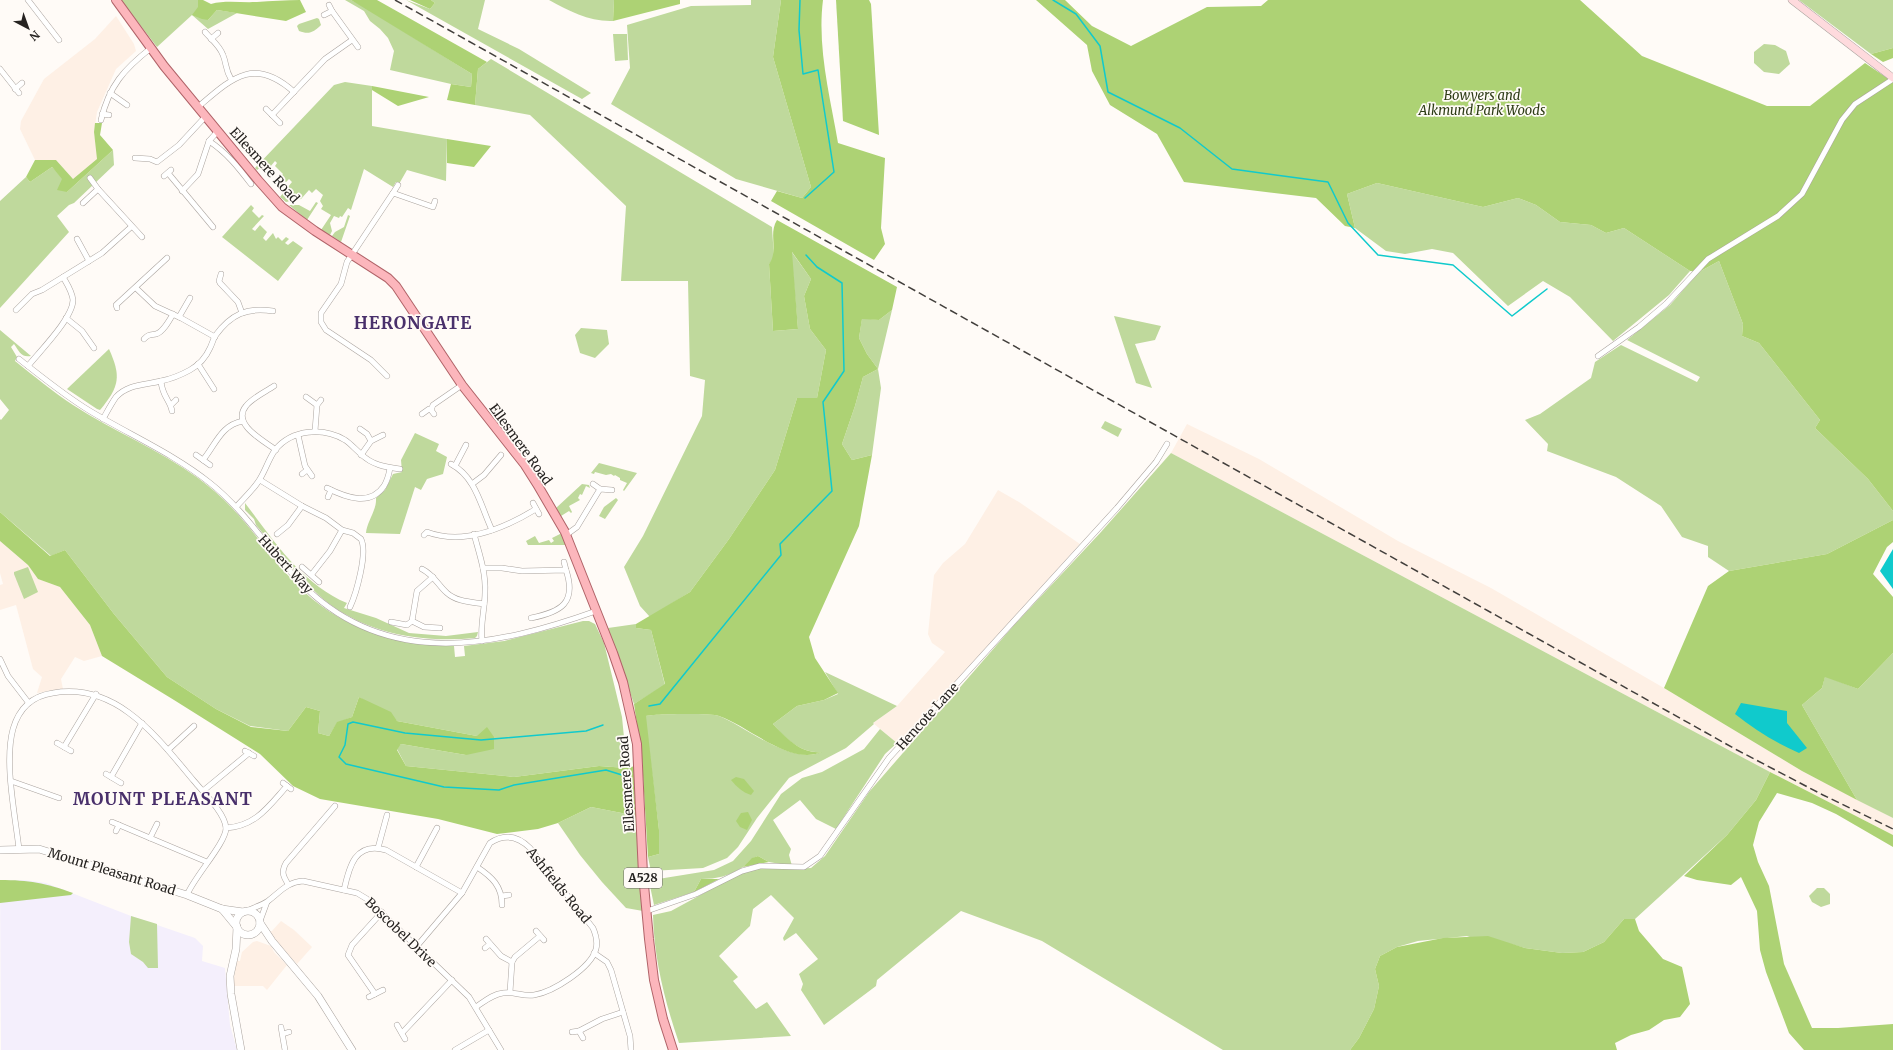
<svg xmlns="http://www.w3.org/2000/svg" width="1893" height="1050" viewBox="0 0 1893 1050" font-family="Merriweather,serif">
	<rect width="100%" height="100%" fill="#fffbf7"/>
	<g fill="#fef0e5">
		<polygon points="116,16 134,44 136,51 116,69 97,112 94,132 98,159 73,179 56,160 35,160 20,129 21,121 44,79 95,39"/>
		<polygon points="1187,424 1259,459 1398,541 1491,588 1664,688 1802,771 1893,818 1893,835 1770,772 1171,453"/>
		<polygon points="998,490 1019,502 1080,544 974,662 897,743 873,723 897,706 945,652 932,643 928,634 934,575 943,563 965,544"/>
		<polygon points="0,541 28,565 38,579 60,587 90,625 102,656 84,661 75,657 61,679 63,689 37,693 42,677 33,669 16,605 0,610 0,585 3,584 0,573"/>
		<polygon points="281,921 294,930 312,947 297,964 267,933 272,931"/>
		<polygon points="257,941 271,946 274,952 287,965 267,990 263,986 233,986 236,961 240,961 242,952 253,942"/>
	</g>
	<polygon fill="#f4effc" points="0,880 25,880 46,883 131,916 195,938 203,946 202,961 225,968 230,1025 237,1050 1,1050"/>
	<g fill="#bfd99c">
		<polygon points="121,0 198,0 198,7 208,20 217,10 237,13 208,29 192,15 157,47"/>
		<polygon points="345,0 351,0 361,5 472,74 471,87 451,84 390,70 394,51 388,38 380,29 370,21 364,11"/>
		<polygon points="406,0 430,9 435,3 431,0 485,0 478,29 519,49 591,93 582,99"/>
		<path d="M549,0H614L613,21C590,22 569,11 549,0Z"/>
		<polygon points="751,0 781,0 773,57 811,187 802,198 736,179 611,104 630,68 627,25 691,6 751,5"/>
		<polygon points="1799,0 1893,0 1893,48 1871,54"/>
		<path d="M317,18L319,19L321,25C314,32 309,35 299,31L297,26L299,24Z"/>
		<polygon points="613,34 627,34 628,60 615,61"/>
		<polygon points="1764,44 1775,45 1786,51 1790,64 1779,74 1764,72 1754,63 1754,52"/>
		<polygon points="491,59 772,227 774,258 769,264 773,331 798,329 791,251 811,279 804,296 810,329 826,350 817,398 797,398 775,470 729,539 690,592 650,617 640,606 624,567 643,536 702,416 705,380 690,376 688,281 621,281 626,206 530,115 475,105 478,69"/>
		<polygon points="345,82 372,86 372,126 447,139 446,181 407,170 399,184 396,182 393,187 364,169 351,210 348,208 342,217 340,216 339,218 334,216 330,223 332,231 330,235 321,230 331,215 321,209 323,206 320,201 323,195 316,189 312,193 309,190 301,199 286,202 280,197 292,182 289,179 286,182 280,177 283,174 275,166 277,163 275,161 270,167 266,163 257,170 255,168 334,85"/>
		<polygon points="113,150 114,165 74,203 69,205 57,216 69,232 0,308 0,201 26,177 30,182 52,167 63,179 67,192"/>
		<polygon points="1377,183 1483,207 1518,198 1536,205 1560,222 1591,225 1606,233 1624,228 1690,271 1669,295 1613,341 1570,297 1543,281 1508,306 1453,253 1432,249 1405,254 1386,251 1355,228 1347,194"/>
		<polygon points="316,202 318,203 307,220 289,205 299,205 310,211"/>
		<polygon points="251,205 254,208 252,211 259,218 262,215 264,216 252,229 255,231 260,225 267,232 263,238 266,241 273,233 276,239 278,237 282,241 286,237 289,239 285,243 288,245 293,241 303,248 278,281 222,237"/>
		<polygon points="348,215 350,216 341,242 332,236 335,232 344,227"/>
		<polygon points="1719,261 1743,324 1742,336 1759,343 1820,420 1815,428 1868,479 1893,511 1893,520 1827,554 1729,571 1708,557 1708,546 1682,537 1661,506 1616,477 1547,451 1548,444 1525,420 1540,414 1591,378 1595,362 1621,345 1697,382 1700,377 1627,340 1670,305 1699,272"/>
		<polygon points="892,310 878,369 881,388 872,455 852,460 842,444 855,406 863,377 878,369 867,354 859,338 862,318 879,320"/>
		<polygon points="1114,316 1161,326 1155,340 1135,344 1152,388 1136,383"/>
		<polygon points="581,328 607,330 609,344 595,358 580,353 575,335"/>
		<path d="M0,330L31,356C21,358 19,351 14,344L11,347L17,357L15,361C34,376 53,392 73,405C113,431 160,450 198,478C210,487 222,497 232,508C255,532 273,560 296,584C338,627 396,647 454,646L455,657L465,656L464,646L504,641L583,621H589L595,624L604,643L622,717L627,768L599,766L514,777L406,766L397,749L401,744L466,755L477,736L397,721L359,697L352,717L337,723L329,736L318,733L320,711L306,707L288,731L250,726L216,709L167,677L114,614L65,550L51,556L0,512V419L1,420L9,410L0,399Z"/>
		<path d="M109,349C121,376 120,386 100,410L97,409L67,389Z"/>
		<polygon points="1105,421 1122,429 1118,437 1101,428"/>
		<path d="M415,433L439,444L436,451L447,457L443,474L427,479L421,490L415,487L400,534L366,533C367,521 377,510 376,498L385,490L393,474L402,472L401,460Z"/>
		<path d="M1171,453L1770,772L1756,800L1727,835L1635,919H1624L1604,942L1583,952L1562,953L1525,948L1507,943L1489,944L1467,936L1418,941L1397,947L1380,956L1375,969L1379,986L1374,1009L1359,1038L1350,1050H1223L1042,941L961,911L877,980L876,986L824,1025L801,990L803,984L799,974L818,959L796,933L784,941L783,938L794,918L771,895L753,909L750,926L719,956L738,977L733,981L756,1009L767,1002L791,1036L679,1043C665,1002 654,959 653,915L671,911L741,873L758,868L793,869L811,868L825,856L869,792L1015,624L1101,532Z"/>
		<polygon points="599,463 637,473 624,491 623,490 627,483 620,480 620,478 615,475 614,476 611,474 606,475 595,472 594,474 591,473"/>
		<polygon points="582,484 589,485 590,488 586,486 582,495 580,494 578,498 580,500 569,506 572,512 571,513 569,511 561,516 556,508"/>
		<polygon points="616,498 618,500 605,519 599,516 604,507"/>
		<path d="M245,503C274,541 302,584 347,603L344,608L376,618L409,633L446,636L478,632L477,636L475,638C421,643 365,634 322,598C297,576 277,550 256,525L254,519L245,510Z"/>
		<polygon points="562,533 567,545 528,545 526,541 535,536 539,543 549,540 551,543 554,541 552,538"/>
		<polygon points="28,567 38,592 24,599 14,574 14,572"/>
		<polygon points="636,624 636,628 651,630 665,685 634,704 608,628"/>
		<polygon points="1893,653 1893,818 1857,800 1802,705 1822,688 1825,676 1858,689"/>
		<path d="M825,672L897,706L873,723L874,724L846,748L789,778L757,818L738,847L727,858L703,868L651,871L648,857L659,854V830L645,716C654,714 712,713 719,716C745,726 792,766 821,752C800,753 786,739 773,724L797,706L824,700L838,694Z"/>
		<path d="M880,729L897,743L885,754L836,829L816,819L800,800L773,820L791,849L789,855L792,866L769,862L758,856C751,858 748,863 743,867C729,876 717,879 701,879L694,892L654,905L650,886L652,880L714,870L733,861L751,841L781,794L802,778L822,772L864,749Z"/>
		<polygon points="591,807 637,816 643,911 626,908 602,882 580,855 558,823"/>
		<polygon points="1817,888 1824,888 1830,894 1830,904 1821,907 1812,902 1809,896"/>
		<polygon points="131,916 157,924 158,968 148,968 143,962 131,954 129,942"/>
	</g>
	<g fill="#add274">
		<path d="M198,0H203L211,4C226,0 241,3 257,2C271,1 285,0 300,0L306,12L286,21L217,10L208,20L202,19L192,15L198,7Z"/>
		<polygon points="351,0 377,0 487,62 478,69 475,105 447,100 451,84 471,87 472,74"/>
		<polygon points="410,0 431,0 435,3 430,9"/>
		<polygon points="614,0 680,0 680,4 613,21"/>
		<path d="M781,0H823C817,48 830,96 838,143L885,158L881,228L885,244L874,260L771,201L777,191L802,198L811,187L773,57Z"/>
		<polygon points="836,0 869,0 871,4 879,135 843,121"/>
		<polygon points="1036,0 1065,0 1092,26 1131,46 1207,7 1261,6 1268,0 1580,0 1642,56 1767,106 1810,106 1865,63 1893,82 1893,511 1868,479 1815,428 1820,420 1759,343 1742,336 1743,324 1719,261 1699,272 1690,271 1624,228 1606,233 1591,225 1560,222 1536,205 1518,198 1483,207 1377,183 1347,194 1355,228 1345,226 1316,198 1184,182 1157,134 1110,105 1092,71 1087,45"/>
		<polygon points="1893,48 1893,58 1883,62 1871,54"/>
		<polygon points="372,86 429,97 398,106 372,90"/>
		<polygon points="95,123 102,123 100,135 113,150 67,192 57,190 62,179 52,167 30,182 26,177 35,160 56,160 73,179 97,159 94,132"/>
		<polygon points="447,139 491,146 474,167 447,163"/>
		<path d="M777,220L897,287L892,310L879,320L862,319L859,338L867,354L878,369L863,377L855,406L842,444L852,460L872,455L859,526L809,637L815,658L838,693L824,700L797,706L773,724C787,739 801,754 822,752C789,766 749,726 719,716C712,713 654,714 646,716L659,830V854L648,857L642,759L634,704L665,684L651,630L636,628V624L690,592L729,539L775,470L797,398H817L826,350L810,329L804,296L811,279L792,252L798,329L773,331L769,264C779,251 768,234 777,220Z"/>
		<polygon points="0,512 50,556 65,550 114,614 167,677 216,709 251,727 288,731 306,707 320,711 318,733 329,736 337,722 352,717 359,697 391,712 397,721 477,736 487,727 494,737 494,749 466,755 401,744 397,750 406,766 514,777 599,766 627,768 635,766 637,816 591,807 558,823 538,829 497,834 438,819 320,799 293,786 260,754 174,700 102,656 90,625 60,587 38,579 28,565 0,541"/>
		<polygon points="1893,520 1893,542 1887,547 1873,574 1893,597 1893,653 1858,689 1825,677 1822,688 1802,705 1857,800 1802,771 1664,688 1708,586 1729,571 1827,554"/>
		<polygon points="1770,772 1893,835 1893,847 1836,814 1812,803 1777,793 1759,822 1753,845 1758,862 1769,886 1784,964 1812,1028 1838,1028 1893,1024 1893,1050 1804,1050 1789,1033 1766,972 1760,950 1757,911 1741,877 1731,885 1697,880 1684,876 1727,835 1756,800"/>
		<path d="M736,777L744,779L754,791L751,795C742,792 737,787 731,780Z"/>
		<polygon points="748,812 752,820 747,830 740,827 736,821 741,813"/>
		<polygon points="758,856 769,862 743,867 752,858"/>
		<polygon points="701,879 719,879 694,892"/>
		<path d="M0,880C29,880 45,883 73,893L71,895L0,903Z"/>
		<polygon points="1624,919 1635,919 1639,931 1663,959 1682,967 1690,1004 1680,1017 1664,1020 1649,1030 1631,1035 1615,1043 1617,1050 1350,1050 1359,1038 1374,1009 1379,986 1375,969 1380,956 1397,947 1443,938 1488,936 1525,948 1562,953 1583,952 1604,942"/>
	</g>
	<g fill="#10cacc">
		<polygon points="1893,549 1893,589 1880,571"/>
		<path d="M1741,703L1787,711V723L1807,748L1799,753C1776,743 1755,730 1735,714Z"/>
	</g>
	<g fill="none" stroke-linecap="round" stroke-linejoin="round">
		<g stroke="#10cacc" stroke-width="1.5">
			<polyline points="800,0 799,30 803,74 818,70 834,172 805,198"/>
			<polyline points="1053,0 1076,14 1100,46 1108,92 1180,128 1232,169 1328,182 1348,223 1378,255 1453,265 1512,316 1547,289"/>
			<polyline points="649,706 660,704 781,555 780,544 832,491 823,402 844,371 842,283 817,267 806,255"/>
			<polyline points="603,725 586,731 481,740 405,733 353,722 348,724 345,745 339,757 346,764 444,787 499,790 514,785 606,770 622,775"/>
		</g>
		<defs>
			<g id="minor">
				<polyline points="28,0 59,40"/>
				<polyline points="329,5 332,11 358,47"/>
				<polyline points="324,15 332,11"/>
				<path d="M205,32C211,39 220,46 223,55C227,65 225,69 231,79"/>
				<polyline points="211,39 218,33"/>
				<polyline points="0,69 19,93"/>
				<polyline points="15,89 22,83"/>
				<polyline points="110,93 127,105"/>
				<path d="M198,107C232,78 254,56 294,92"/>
				<polyline points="266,109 280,123"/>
				<polyline points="102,114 109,115"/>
				<polyline points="272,115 325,59 352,40"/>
				<path d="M101,120C109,86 124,69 151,48"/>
				<path d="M209,141C227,153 238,167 251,184"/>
				<polyline points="135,158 150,159 157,162 179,145 206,116"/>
				<polyline points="168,173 213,227"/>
				<polyline points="164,176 171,170"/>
				<polyline points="90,178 98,189 142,237"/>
				<polyline points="182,191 198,174 209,141 218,131"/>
				<polyline points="393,193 398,185"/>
				<polyline points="83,203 98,189"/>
				<polyline points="77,239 89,261"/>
				<polyline points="221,274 219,281 220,283 238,302 242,313"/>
				<polyline points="136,288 155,306 181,318 215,337"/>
				<polyline points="117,308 116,305 167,258"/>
				<polyline points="16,310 32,294 42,290 102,253 131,227"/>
				<polyline points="179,317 190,298"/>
				<polyline points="66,318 82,331 94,348"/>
				<path d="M144,339C149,334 150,335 156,334C163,332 169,321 173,314"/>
				<polyline points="1598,356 1639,327 1666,304 1708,259 1778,216 1802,194 1842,120 1855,104 1893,79"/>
				<path d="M19,359C42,377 65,396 90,411C130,435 174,454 210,483C248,513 272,556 307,589C391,669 498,646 596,611"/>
				<polyline points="198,364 214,389"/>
				<path d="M28,366C40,351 73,318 73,300C72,291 67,284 63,277"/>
				<polyline points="387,376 371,360 326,330 321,322 321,313 341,284 347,262 393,193 433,207 435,201"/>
				<path d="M161,381C162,396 170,400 172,411"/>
				<path d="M274,386C265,392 252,398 246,406C231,424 264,441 276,450"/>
				<polyline points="306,397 317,405"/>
				<polyline points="171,405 176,400"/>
				<polyline points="422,414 429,409 431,410"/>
				<polyline points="434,414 431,410 433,405 462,385"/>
				<path d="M103,419C107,412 111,404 116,397C128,384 145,385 161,381C171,379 181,375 190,370C199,365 206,357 210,348C212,344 213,340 215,336C231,314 247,307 273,311"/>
				<polyline points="360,429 367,434 371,441"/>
				<polyline points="315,431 317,405 321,400"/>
				<polyline points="298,435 305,466 312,476"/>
				<polyline points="196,455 210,465"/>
				<polyline points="361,455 371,441 383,435"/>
				<path d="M203,460C216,444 221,425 243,421"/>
				<path d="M451,464C476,477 481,507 492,530"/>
				<polyline points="455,466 466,445"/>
				<polyline points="302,474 307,470"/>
				<path d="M260,480L302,506L326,518L342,530L353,533L361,539C368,553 356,594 350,607"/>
				<polyline points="472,484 484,475 501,455"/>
				<polyline points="593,484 600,489"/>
				<path d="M327,488C345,497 370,507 384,486C387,481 389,474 390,468"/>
				<polyline points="328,497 331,490"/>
				<polyline points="533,503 539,514"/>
				<path d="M236,507C243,499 252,491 258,482C265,472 268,460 275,450C292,429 323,427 345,440C351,444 355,449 361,454C372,465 385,467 400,469"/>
				<polyline points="277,534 288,525 302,506"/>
				<path d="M474,534C479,553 486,572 485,592C485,609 480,624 482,641"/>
				<path d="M424,535L427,532C464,546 505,528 536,509"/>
				<polyline points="566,535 577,527 600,489 612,490"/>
				<polyline points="564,562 566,570"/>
				<polyline points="302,567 319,582"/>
				<path d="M483,568H502L522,571L566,570C577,603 561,612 531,618"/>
				<path d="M422,569C434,575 438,585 447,593C457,602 472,602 484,604"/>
				<polyline points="312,574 330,551 342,530"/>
				<polyline points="412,621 424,627 440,628"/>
				<polyline points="391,622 407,625 412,621 417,591 433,577"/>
				<polyline points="0,659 8,676 28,702"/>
				<polyline points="57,743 71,751"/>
				<polyline points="64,747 96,694"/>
				<polyline points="168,750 194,726"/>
				<polyline points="245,751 254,756"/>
				<polyline points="106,774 121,783"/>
				<polyline points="111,777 142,723"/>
				<polyline points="11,781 59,798"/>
				<polyline points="283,783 291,789"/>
				<polyline points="203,791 249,753"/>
				<polyline points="112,822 207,862"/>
				<path d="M226,828C256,826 268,807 287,786"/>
				<polyline points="116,831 119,825"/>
				<polyline points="150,838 157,824"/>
				<polyline points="378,848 387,815"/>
				<path d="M19,849C15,814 4,762 13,729C19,708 32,696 53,693C117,682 157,737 194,781C203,792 225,813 226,828C226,843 194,877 187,895"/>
				<polyline points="416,867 437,828"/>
				<path d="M477,867C492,877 502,886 502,905"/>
				<path d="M288,884C283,876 281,872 286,863L335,806"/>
				<path d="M344,890C349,867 355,841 386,850L462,893"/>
				<polyline points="502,896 509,895"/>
				<polyline points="647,911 696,894 742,871 760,866 804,867 820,856 889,758 1117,508 1156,462 1167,444"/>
				<path d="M244,912C252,908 261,906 268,901C280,892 287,882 303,881L357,893L367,899L469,997L501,1050"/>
				<polyline points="260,921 267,902"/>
				<polyline points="536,931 544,940"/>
				<polyline points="486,939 501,956 512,962"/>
				<path d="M417,946L462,893L490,843C505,833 518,836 530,848L593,928C596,935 598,941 596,949C591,968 553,992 534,995C523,997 514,991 503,993C493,994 485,1001 476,1007"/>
				<polyline points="485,948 490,944"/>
				<polyline points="594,953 607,962 611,970 630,1036 631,1050"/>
				<polyline points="510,992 512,962 515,957 540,936"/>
				<polyline points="375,994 348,955 352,945 382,912"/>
				<polyline points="369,997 383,990"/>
				<polyline points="397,1025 405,1039"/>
				<polyline points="281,1027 285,1050"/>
				<polyline points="579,1031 583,1038"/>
				<polyline points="572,1032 579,1031 602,1019 623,1012"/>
				<polyline points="402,1033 452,980"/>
				<polyline points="283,1034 289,1032"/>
				<polyline points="455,1050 489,1030"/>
			</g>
			<g id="tertiary">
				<polyline points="0,850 39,849 187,895 222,909 243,912"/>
				<polyline points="222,909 236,926"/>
				<circle cx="248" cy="923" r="12"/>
				<polyline points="260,923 272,941 318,996 352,1050"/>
				<polyline points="237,927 236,949 230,976 231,994 241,1050"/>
			</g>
			<polyline id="secondary" points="1792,0 1893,78"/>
			<polyline id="primary" points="116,0 164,66 258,180 282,207 315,231 388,278 396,286 462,385 525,465 537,484 565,532 613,653 623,682 637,744 643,874 649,939 654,980 663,1019 673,1050"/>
		</defs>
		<use href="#minor" stroke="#aba49f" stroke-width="6"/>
		<use href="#tertiary" stroke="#aba49f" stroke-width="8"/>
		<use href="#secondary" stroke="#aba49f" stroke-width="8"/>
		<use href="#primary" stroke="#b06368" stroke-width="10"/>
		<use href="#minor" stroke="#fff" stroke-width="5"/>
		<use href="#tertiary" stroke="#fff" stroke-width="7"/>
		<use href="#secondary" stroke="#fedadd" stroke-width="7"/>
		<use href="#primary" stroke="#fcb6bc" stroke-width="8"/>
		<polyline stroke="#423f3c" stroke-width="1.5" stroke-dasharray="8 4" stroke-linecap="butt" points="395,0 1737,750 1823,795 1893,829"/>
	</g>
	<g text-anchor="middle" stroke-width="3.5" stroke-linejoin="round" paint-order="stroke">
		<rect fill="#fffbf7" stroke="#676461" stroke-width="1" x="624" y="868" width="38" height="20" rx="3"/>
		<g font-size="12" font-weight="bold" fill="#262321">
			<text x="643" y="882">A528</text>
		</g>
		<g font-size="13" font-style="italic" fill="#2e3c16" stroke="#fffbf7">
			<text x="1482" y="100">Bowyers and<tspan x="1482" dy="15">Alkmund Park Woods</tspan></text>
		</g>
		<g font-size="13" fill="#262321" stroke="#fffbf7">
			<text transform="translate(265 165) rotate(48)" y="5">Ellesmere Road</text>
			<text transform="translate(521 444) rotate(54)" y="5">Ellesmere Road</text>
			<text transform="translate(286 564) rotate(48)" y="5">Hubert Way</text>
			<text transform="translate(927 716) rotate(-48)" y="5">Hencote Lane</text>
			<text transform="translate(626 784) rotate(-94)" y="5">Ellesmere Road</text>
			<text transform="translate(112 871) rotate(17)" y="5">Mount Pleasant Road</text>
			<text transform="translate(559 885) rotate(51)" y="5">Ashfields Road</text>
			<text transform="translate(401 932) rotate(44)" y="5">Boscobel Drive</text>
		</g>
		<g font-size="17" font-weight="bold" letter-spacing="1" fill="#49306b" stroke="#fffbf7">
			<text x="413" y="329">HERONGATE</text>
			<text x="163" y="805">MOUNT PLEASANT</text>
		</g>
	</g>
	<g transform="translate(28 28) rotate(139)" stroke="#fffbf7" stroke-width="3" paint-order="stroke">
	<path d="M0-3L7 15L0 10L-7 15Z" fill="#262321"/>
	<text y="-6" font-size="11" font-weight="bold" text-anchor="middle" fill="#262321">N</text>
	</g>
</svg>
